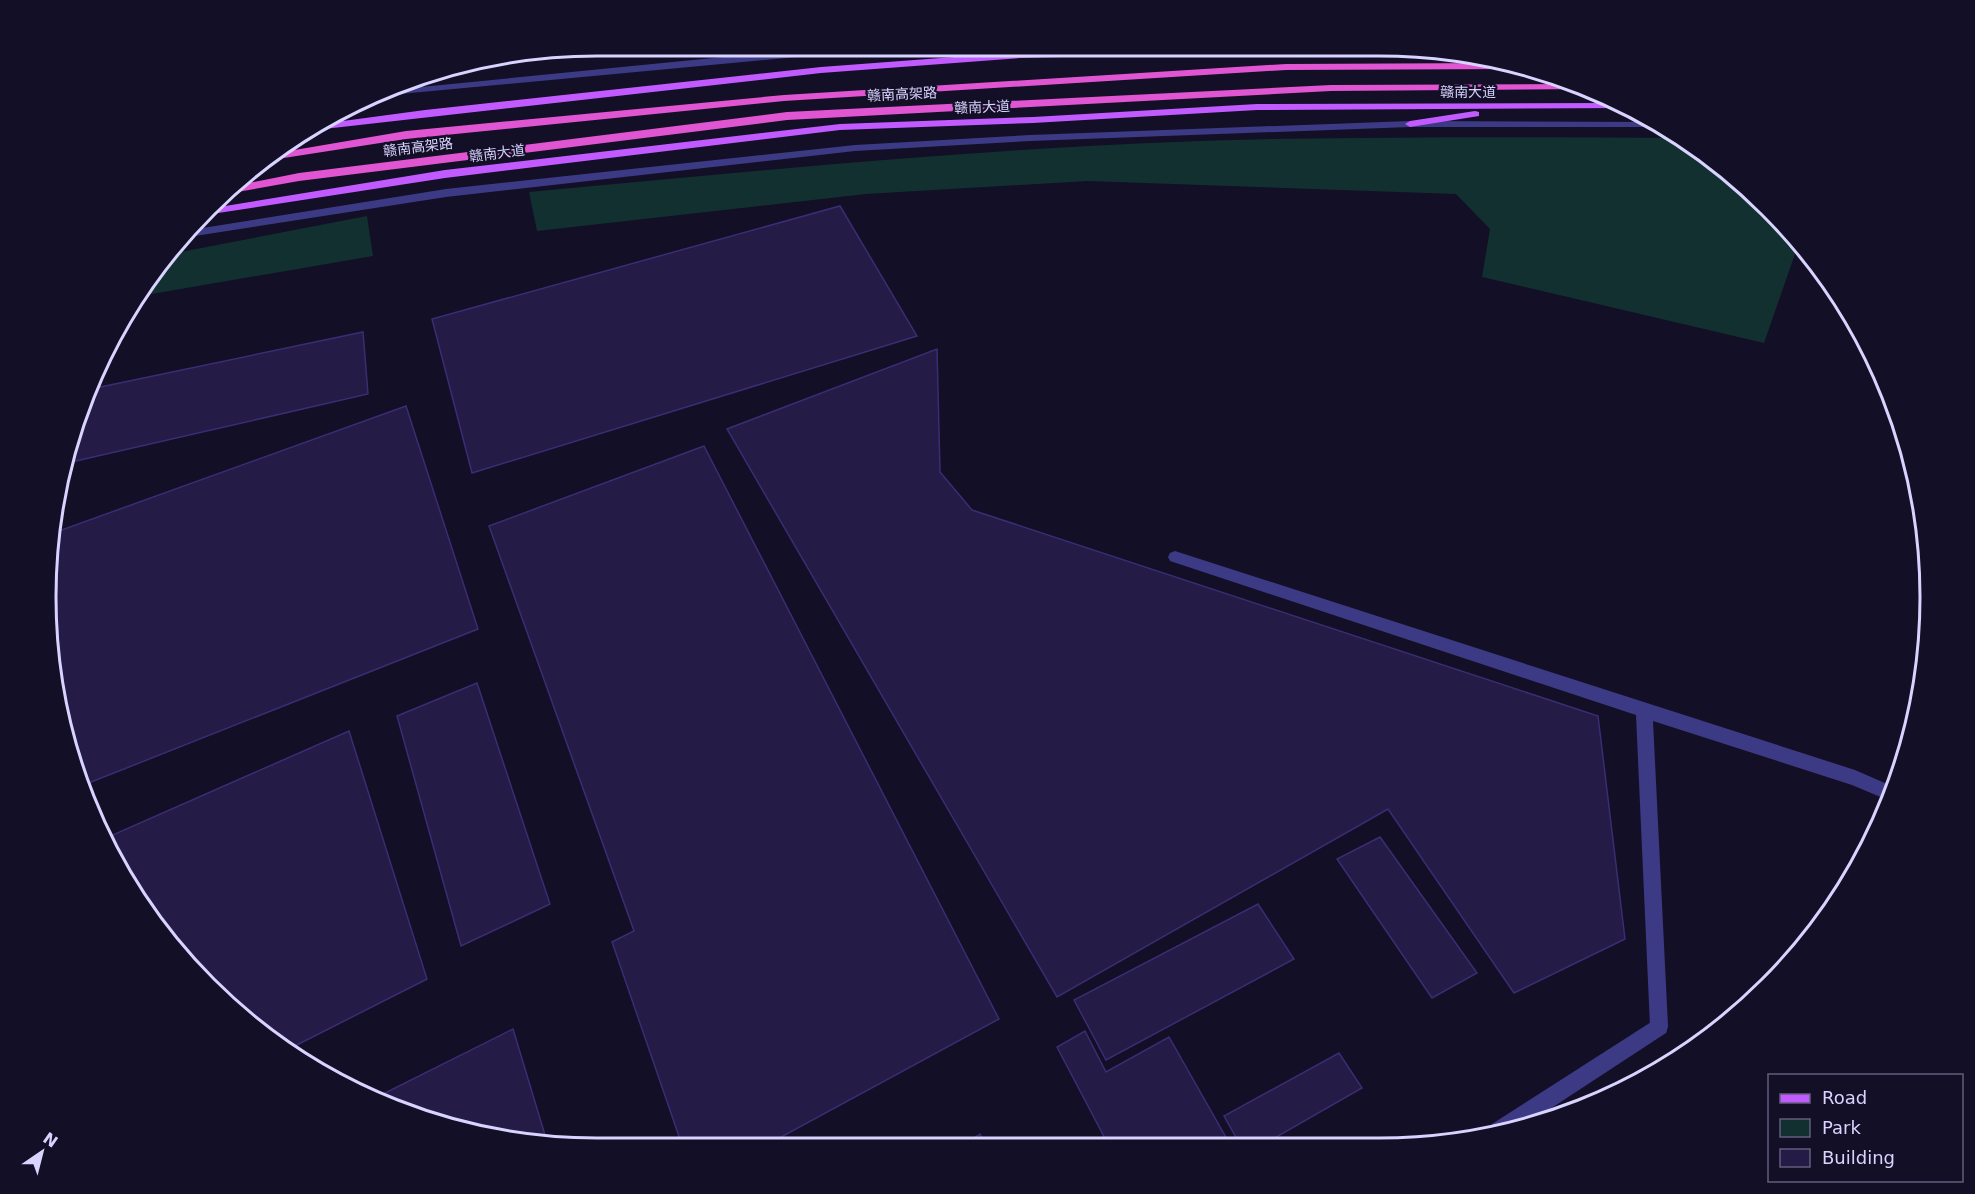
<svg xmlns="http://www.w3.org/2000/svg" width="1975" height="1194" viewBox="0 0 1975 1194" font-family="'DejaVu Sans','Noto Sans SC',sans-serif">
	<rect width="100%" height="100%" fill="#130f26"/>
	<g fill="#12302f">
		<path d="M1684,138L1769,207L1801,246L1796,251L1764,343L1482,277L1490,229L1456,194L1088,181L866,194L537,231L529,192C776,169 1023,144 1271,139C1409,137 1547,137 1684,138Z"/>
		<polygon points="367,216 373,256 140,296 159,261 165,255"/>
	</g>
	<g fill="#241b47" stroke="#3b2d73" stroke-width="1.5">
		<polygon points="840,206 917,336 472,473 432,319"/>
		<polygon points="363,332 368,394 67,463 74,420 91,389"/>
		<polygon points="937,349 940,472 972,510 1598,716 1625,939 1514,993 1388,809 1057,997 727,429"/>
		<polygon points="406,406 478,629 81,786 74,774 45,597 56,532"/>
		<polygon points="704,446 999,1019 761,1148 683,1148 612,942 634,931 489,526"/>
		<polygon points="477,683 550,904 461,946 397,716"/>
		<polygon points="349,731 427,979 285,1051 159,933 108,837"/>
		<polygon points="1380,837 1477,973 1432,998 1337,859"/>
		<polygon points="1258,904 1294,959 1106,1060 1074,1000"/>
		<polygon points="513,1029 548,1145 419,1120 375,1098"/>
		<polygon points="1085,1031 1106,1072 1169,1037 1232,1148 1110,1148 1057,1047"/>
		<polygon points="1339,1053 1362,1088 1257,1148 1242,1148 1224,1116"/>
		<polygon points="980,1134 988,1148 959,1148"/>
	</g>
	<g fill="none" stroke-linecap="round" stroke-linejoin="round">
		<polygon fill="#3d3a85" fill-rule="evenodd" points="1175,551 1855,770 1894,787 1890,801 1852,785 1653,721 1668,1026 1666,1033 1659,1035 1652,1033 1650,1026 1636,715 1170,561 1168,557 1170,553"/>
		<g fill="#3d3a85" fill-rule="evenodd">
			<polygon points="846,45 898,45 893,48 378,96 390,90"/>
			<polygon points="1410,121 1652,122 1661,127 1410,127 1030,141 855,151 446,197 182,238 190,230 446,189 855,145 1030,135"/>
			<polygon points="1659,1017 1666,1019 1668,1026 1666,1033 1524,1126 1490,1133 1492,1124"/>
		</g>
		<g fill="#c25bff" fill-rule="evenodd">
			<polygon points="1264,46 1393,46 1388,49 1020,58 821,73 315,130 328,123 425,110 821,67 1020,52"/>
			<polygon points="1613,103 1623,108 1257,110 1033,123 840,130 445,178 205,215 213,208 445,170 840,124 1033,117 1257,104"/>
			<polygon points="1475,111 1479,112 1479,116 1410,127 1405,124 1410,121"/>
		</g>
		<g fill="#e055d1" fill-rule="evenodd">
			<polygon points="1497,63 1520,67 1515,69 1286,70 784,101 406,139 258,162 271,154 406,131 784,95 1286,64"/>
			<polygon points="1574,84 1585,89 1331,91 787,120 299,181 226,194 234,186 299,173 787,112 1331,85"/>
		</g>
	</g>
	<g text-anchor="middle" stroke-width="4.5" stroke-linejoin="round" paint-order="stroke">
		<g font-size="14" fill="#d9d4ff" stroke="#130f26">
			<text x="1468" y="97">赣南大道</text>
			<text transform="translate(902 94) rotate(-3)" y="5">赣南高架路</text>
			<text transform="translate(982 107) rotate(-2)" y="5">赣南大道</text>
			<text transform="translate(418 147) rotate(-7)" y="5">赣南高架路</text>
			<text transform="translate(497 153) rotate(-7)" y="5">赣南大道</text>
		</g>
	</g>
	<path d="M0 0H1975V1194H0ZM597 56H1379A541 541 0 0 1 1920 597V597A541 541 0 0 1 1379 1138H597A541 541 0 0 1 56 597V597A541 541 0 0 1 597 56Z" fill="#130f26" fill-rule="evenodd"/>
	<path fill="none" stroke="#d9d4ff" stroke-width="3" d="M597 56H1379A541 541 0 0 1 1920 597V597A541 541 0 0 1 1379 1138H597A541 541 0 0 1 56 597V597A541 541 0 0 1 597 56Z"/>
	<rect x="1768" y="1074" width="195" height="108" fill="#130f26" stroke="#625e7d" stroke-width="1.5"/>
	<rect x="1780" y="1094" width="30" height="9" fill="#c25bff" stroke="#625e7d" stroke-width="1.5"/>
	<text x="1822" y="1104" font-size="18" fill="#d9d4ff">Road</text>
	<rect x="1780" y="1119" width="30" height="18" fill="#12302f" stroke="#625e7d" stroke-width="1.5"/>
	<text x="1822" y="1134" font-size="18" fill="#d9d4ff">Park</text>
	<rect x="1780" y="1149" width="30" height="18" fill="#241b47" stroke="#625e7d" stroke-width="1.5"/>
	<text x="1822" y="1164" font-size="18" fill="#d9d4ff">Building</text>
	<g transform="translate(42 1152) rotate(35)" stroke="#130f26" stroke-width="4.5" paint-order="stroke">
	<path d="M0-4.5L10 22L0 15L-10 22Z" fill="#d9d4ff"/>
	<text y="-9" font-size="16" font-weight="bold" text-anchor="middle" fill="#d9d4ff">N</text>
	</g>
</svg>
